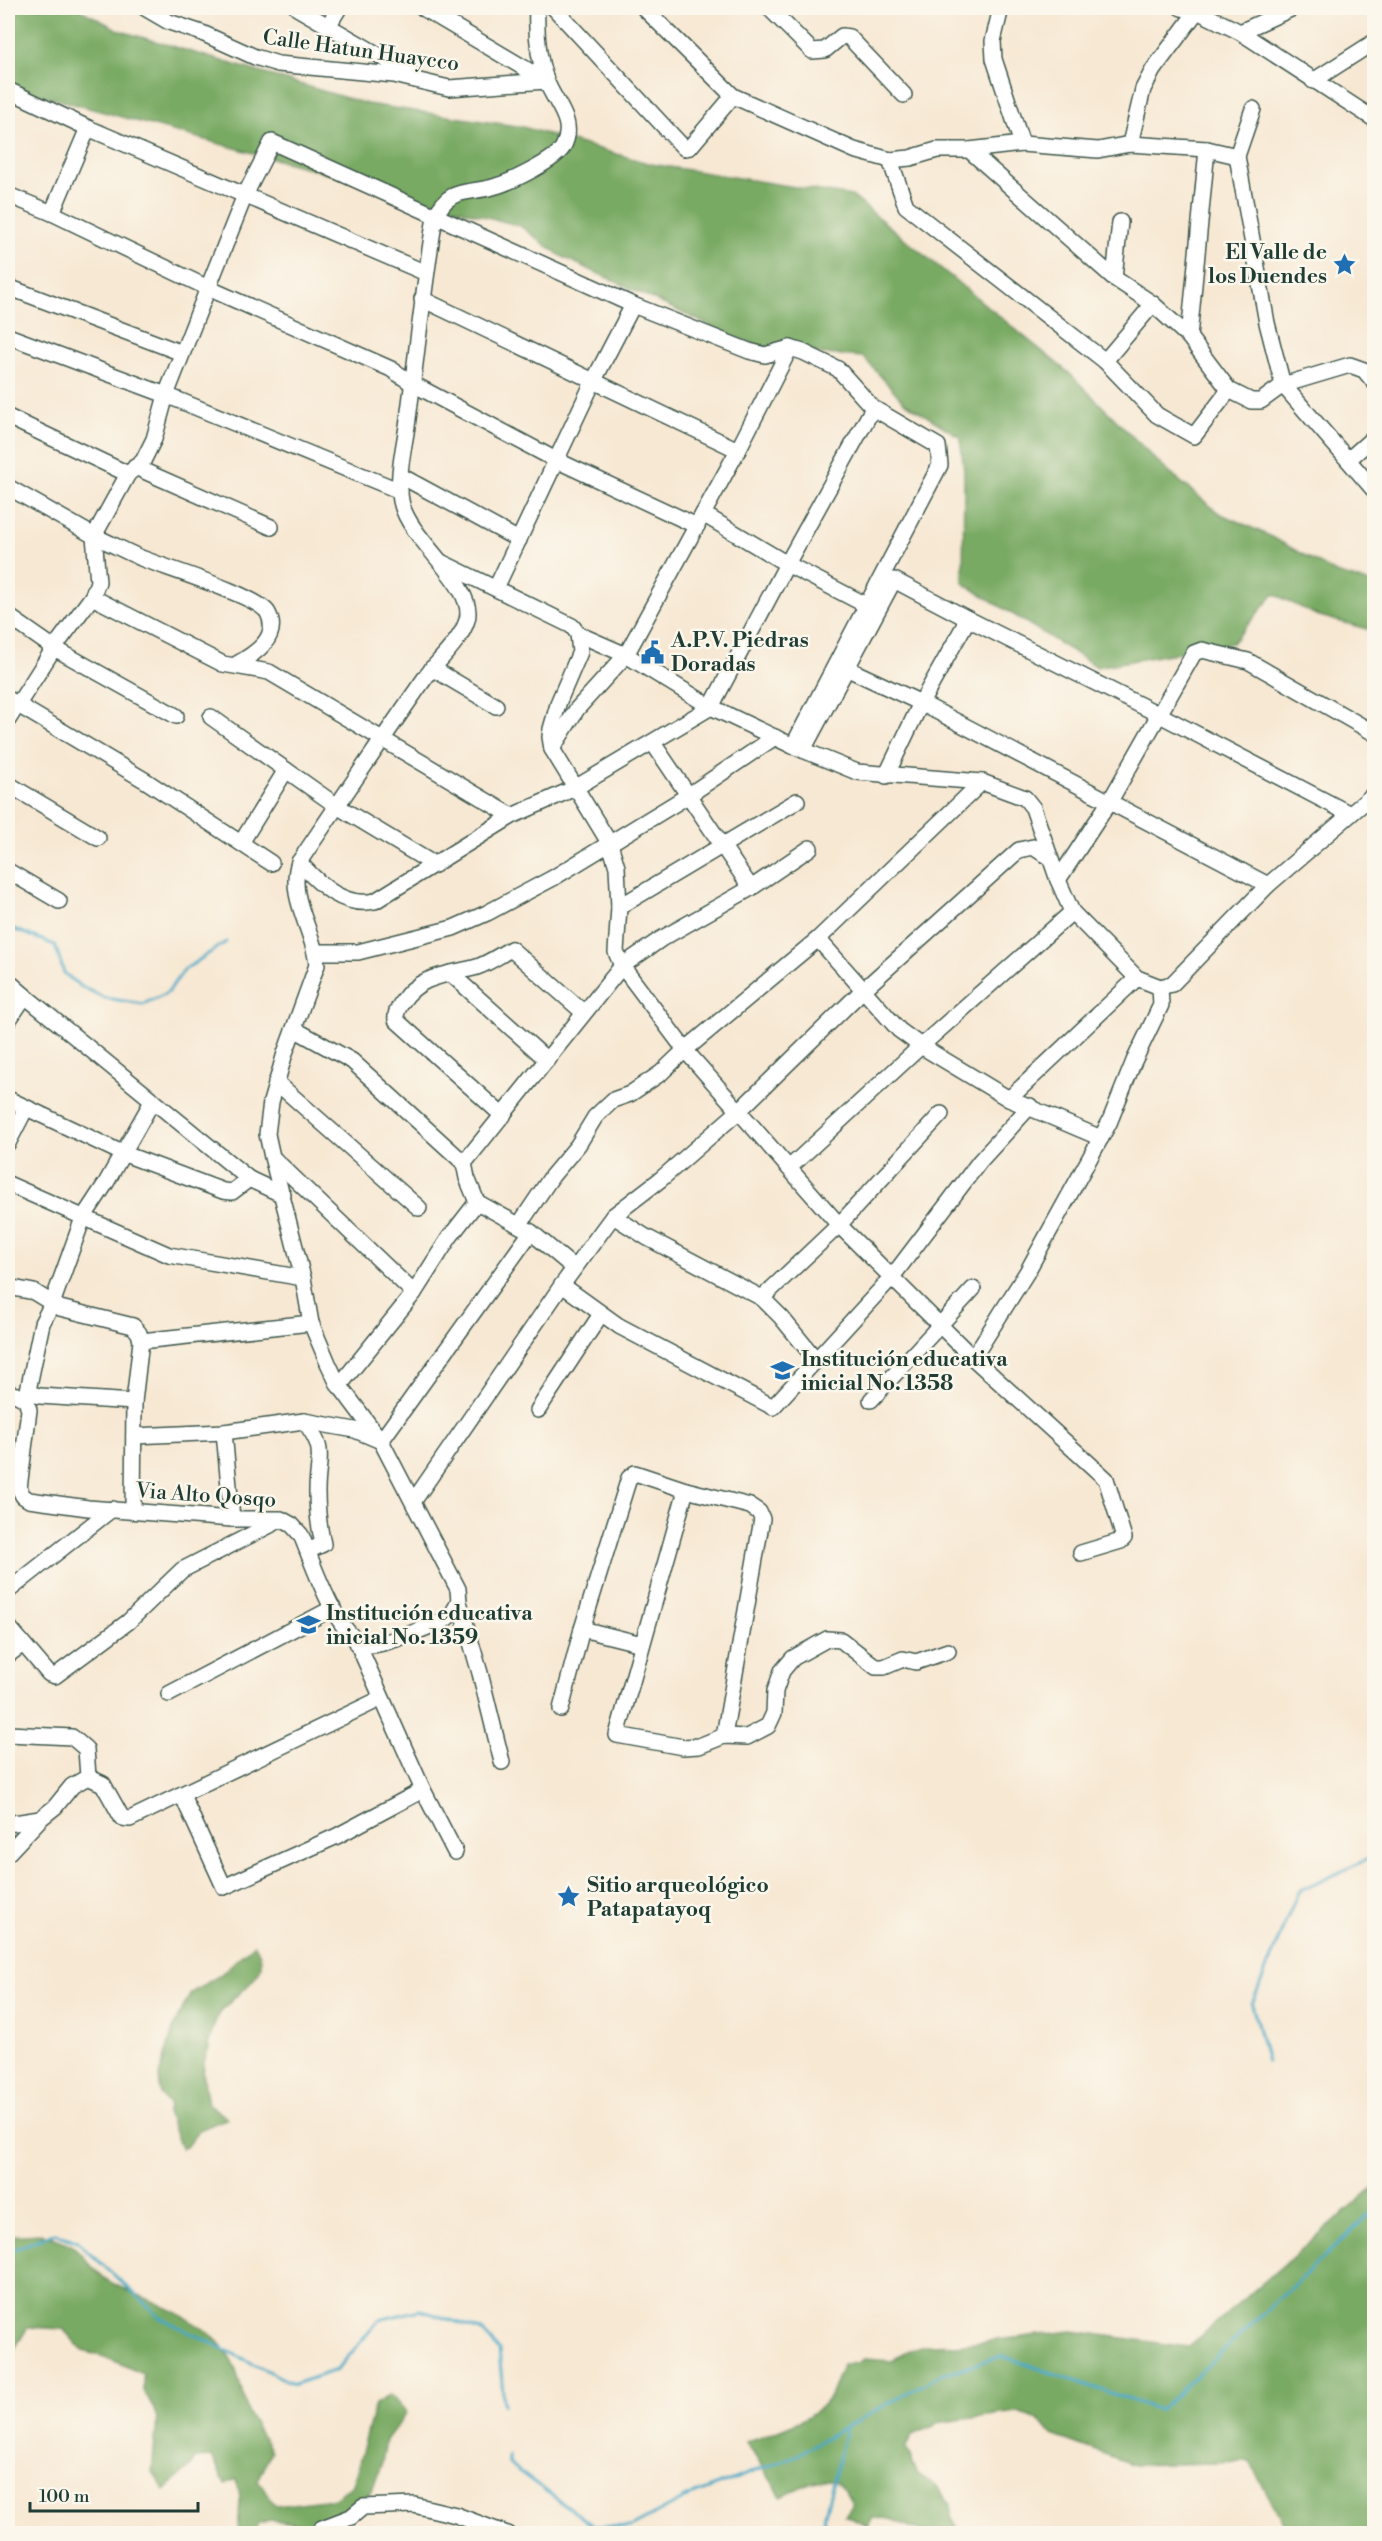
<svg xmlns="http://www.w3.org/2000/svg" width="1382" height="2541" viewBox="0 0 1382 2541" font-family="'Libre Bodoni',serif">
	<rect width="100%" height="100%" fill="#fbf7ec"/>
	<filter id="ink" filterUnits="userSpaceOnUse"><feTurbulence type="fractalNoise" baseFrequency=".0167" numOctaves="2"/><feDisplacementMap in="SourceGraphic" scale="12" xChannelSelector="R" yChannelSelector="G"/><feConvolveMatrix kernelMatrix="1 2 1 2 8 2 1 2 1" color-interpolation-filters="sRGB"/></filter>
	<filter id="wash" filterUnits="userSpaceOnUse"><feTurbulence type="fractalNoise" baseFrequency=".008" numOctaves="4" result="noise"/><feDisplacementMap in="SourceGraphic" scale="24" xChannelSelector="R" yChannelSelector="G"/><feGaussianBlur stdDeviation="1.35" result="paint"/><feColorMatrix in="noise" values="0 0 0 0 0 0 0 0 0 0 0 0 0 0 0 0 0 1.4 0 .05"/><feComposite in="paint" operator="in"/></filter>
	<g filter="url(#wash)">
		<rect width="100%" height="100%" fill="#f7e8d3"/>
		<g fill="#79aa63" stroke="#4c744c" stroke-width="1.5">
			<polygon points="8,8 77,8 121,31 367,104 523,127 651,164 852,196 1069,373 1165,469 1219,513 1270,536 1336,573 1374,584 1374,631 1316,615 1274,594 1232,643 1097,667 963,583 964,470 960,437 904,402 863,357 771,350 736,338 561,256 520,226 8,86"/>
			<path d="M254,1944C279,1978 232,1990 217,2018C213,2025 212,2036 208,2044L209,2048C199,2066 205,2085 208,2104L228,2118L199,2130L186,2147L181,2148L167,2113L170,2105L161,2096L159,2076L175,2023L191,1993L220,1975Z"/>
			<path d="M1374,2187V2533H1299L1283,2522L1250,2462L1135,2465L1052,2435L1039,2419L1017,2412L936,2423L934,2426L912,2435L905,2447L911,2455L913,2465L918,2474L936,2486L951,2505V2516L961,2533C951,2534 937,2536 927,2534C909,2529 891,2513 872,2520L868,2527L845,2515L853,2505C836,2464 812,2483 781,2496L746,2442C769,2433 815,2420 829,2398C834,2390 838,2373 843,2364L859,2363L863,2359L892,2361C911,2346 931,2343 956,2345L1072,2331L1188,2347Z"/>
			<path d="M42,2234C54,2238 71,2242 79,2252C89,2263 99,2276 112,2283C154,2304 210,2318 233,2363C240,2378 242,2396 248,2411C254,2425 263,2438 271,2451L258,2481L276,2506L333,2499L353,2485L375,2404L390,2395L407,2412L386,2440L382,2462L372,2490L361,2503L346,2513L305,2524L270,2520L259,2523L253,2533L238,2534L240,2499L237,2479L225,2484L212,2457L195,2458L191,2466L165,2490L152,2472L157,2419L152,2403L143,2391V2374L105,2357L83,2351L63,2329L28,2327L15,2348H8V2236Z"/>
		</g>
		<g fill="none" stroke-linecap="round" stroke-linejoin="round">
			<g stroke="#47a8c6" stroke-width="3">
				<polyline points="8,927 55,945 64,973 80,986 105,998 143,1004 167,993 184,970 226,942"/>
				<polyline points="1267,2062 1252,2004 1298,1892 1374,1856"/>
				<polyline points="8,2252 55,2233 78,2242 161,2318 294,2384 337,2370 379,2320 420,2310 481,2330 499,2350 504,2405"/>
				<polyline points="509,2456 509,2464 594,2526 631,2527 685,2498 792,2457 940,2375 1002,2356 1160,2410 1374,2210"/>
				<polyline points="820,2534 847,2425"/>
			</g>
		</g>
	</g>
	<g filter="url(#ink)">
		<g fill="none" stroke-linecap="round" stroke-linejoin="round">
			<defs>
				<g id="minor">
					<polyline points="145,8 169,22 202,33 255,57 278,64 394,75 449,88 546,81"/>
					<polyline points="297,8 413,75"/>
					<polyline points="423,8 546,81"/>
					<polyline points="554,8 684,148 690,147 733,96"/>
					<polyline points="644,8 733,96 854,150 890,160 910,158 937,150 969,150 1114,278 1153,304 1189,337 1229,390 1251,401 1261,401 1283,385 1374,490"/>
					<polyline points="769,8 812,51 825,50 842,36 849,37 904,95"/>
					<polyline points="1001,8 993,41 994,59 1022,144"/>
					<polyline points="1181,8 1197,11 1240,32 1374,119"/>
					<polyline points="328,26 339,8"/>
					<polyline points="1240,32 1293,8"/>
					<polyline points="1313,81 1374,42"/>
					<polyline points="8,90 88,128 426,273"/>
					<polyline points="1253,109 1237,156 1267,323 1283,385 1350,365 1364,370 1374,382"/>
					<polyline points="1130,144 1143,89 1153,70 1197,11"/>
					<polyline points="969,150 1022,144 1098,150 1130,144 1207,149 1237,156"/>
					<polyline points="890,160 906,206 1105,361 1157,415 1194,436 1229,390"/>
					<polyline points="8,195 52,213 208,288 245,195 272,142 633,305 749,351 765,355 790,348 738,450 626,655 577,709 552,749"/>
					<polyline points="52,213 88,128"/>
					<polyline points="1114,278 1120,222"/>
					<polyline points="8,287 182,353"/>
					<polyline points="422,299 738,450"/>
					<polyline points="8,336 166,395 400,491"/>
					<polyline points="1189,337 1207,149"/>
					<polyline points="790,348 803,352 838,369 873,408 938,446 940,465 793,746"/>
					<polyline points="1105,361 1153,304"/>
					<polyline points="8,417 128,474"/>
					<polyline points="1348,460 1374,437"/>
					<polyline points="135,467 271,527"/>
					<polyline points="401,476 519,540"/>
					<polyline points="8,487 94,536 128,474 143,461 154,439 166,395 208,288 391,369 413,384 556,460 697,526"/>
					<polyline points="703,514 787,564 866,605"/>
					<path d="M94,536C110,543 125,551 141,558C163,567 259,596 268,613C281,638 253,655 235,665"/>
					<polyline points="441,562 572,626 578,634 580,652 559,701 551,729 550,737 552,749 610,844 617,867 619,907 616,952 622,966 685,1050 839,1225 973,1358 1106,1479 1124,1538 1121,1541 1081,1553"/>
					<polyline points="496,588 593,382 633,305"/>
					<polyline points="92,597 223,664 269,672 512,816"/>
					<polyline points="8,616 54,648 176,716"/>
					<polyline points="578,634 626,655 711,707 793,746 857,772 982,782 1025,798 1033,808 1058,880 1072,912 1137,978 1160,987 1172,984 1268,885 1374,794"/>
					<polyline points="432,668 496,706"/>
					<polyline points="846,668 921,703 1268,885"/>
					<polyline points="8,699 146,781 271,863"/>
					<polyline points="211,717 337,806 435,865"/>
					<polyline points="8,720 54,648 92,597 98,582 94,536"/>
					<polyline points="653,743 751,888"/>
					<polyline points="803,750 894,580 968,619"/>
					<polyline points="886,776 921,703 968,619 1160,715 1350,814"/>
					<polyline points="8,784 98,838"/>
					<polyline points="241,843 286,770"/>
					<path d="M299,862C319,884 343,908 375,901L512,816L575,788L711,707L787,564L873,408"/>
					<polyline points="8,871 59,901"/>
					<polyline points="1058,880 1110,801 1194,653 1202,650 1248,661 1374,733"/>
					<polyline points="619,907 797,801"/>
					<polyline points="818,939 899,1030 921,1046 1009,1099 1101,1138"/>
					<polyline points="316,952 358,952 453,928 487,913 553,878 689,795 775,737"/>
					<polyline points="450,973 547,1060"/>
					<polyline points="8,981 25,996"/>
					<polyline points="8,1021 25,996 249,1179 283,1195"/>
					<polyline points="294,1029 352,1061 464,1163"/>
					<polyline points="276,1082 419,1208"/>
					<polyline points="8,1099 122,1153 223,1191 232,1192 249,1179"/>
					<polyline points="1009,1099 1137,978"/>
					<path d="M503,1116L396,1020C395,1013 398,1009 402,1002C419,975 448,975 477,967C489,963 500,955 511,949L583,1012"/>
					<polyline points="8,1143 26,1108"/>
					<polyline points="274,1159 414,1293"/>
					<polyline points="789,1168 921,1046 1072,912"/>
					<polyline points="8,1184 169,1255 303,1278"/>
					<polyline points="477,1202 531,1232 574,1268"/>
					<polyline points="613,1216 646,1237 762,1298 781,1317 817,1361"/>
					<polyline points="519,1225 552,1176 578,1145 595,1117 613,1100 630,1094 661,1073 685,1050 818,939 982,782"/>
					<polyline points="562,1285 619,1326 773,1407 892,1277 980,1161 1030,1106"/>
					<polyline points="8,1287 34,1292 60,1308 133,1326 139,1333 141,1341 134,1402 133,1510"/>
					<polyline points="762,1298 839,1225 941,1114"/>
					<polyline points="141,1341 311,1323"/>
					<polyline points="973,1358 1027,1272 1109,1123 1134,1061 1161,1005 1160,987"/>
					<polyline points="339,1386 414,1293 449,1238 477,1202 467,1178 464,1163 622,966 661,939 751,888 810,848"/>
					<path d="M8,1393L17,1395L26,1400L29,1410L19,1488L23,1496L29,1500L88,1508L232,1519H281L292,1525L301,1535C312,1560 338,1643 369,1645C384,1646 427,1627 443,1621L452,1614L459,1602"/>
					<polyline points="28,1393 40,1396 134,1402"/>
					<polyline points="26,1400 42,1323 52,1304 83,1218 106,1183 153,1100"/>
					<polyline points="871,1400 973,1289"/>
					<polyline points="538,1410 601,1314"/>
					<path d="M304,1421C328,1451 317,1458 317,1492C317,1509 319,1527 323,1544L308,1551"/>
					<polyline points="224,1432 232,1519"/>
					<polyline points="134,1436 224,1432 304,1421 355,1430 381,1441 531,1232"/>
					<polyline points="686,1490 750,1506 759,1512 762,1519 724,1736"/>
					<polyline points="413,1502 562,1285 613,1216 661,1179 739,1111 862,991 1019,850 1033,847 1050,858"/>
					<polyline points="8,1591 112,1509"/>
					<polyline points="8,1626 49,1674 55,1676 128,1622 182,1570 278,1521"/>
					<polyline points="582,1629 642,1644"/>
					<polyline points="356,1640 423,1790 455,1852"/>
					<polyline points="8,1655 23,1644"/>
					<polyline points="169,1694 333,1608"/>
					<polyline points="561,1709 582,1629 629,1478 635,1473 686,1490 617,1735 683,1747 699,1746 724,1736 747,1737 768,1726 774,1713 775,1691 782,1671 793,1658 827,1639 841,1640 876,1667 884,1667 903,1659 916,1662 948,1651"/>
					<polyline points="8,1734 72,1737 86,1749 88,1777"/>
					<path d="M502,1762L480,1673L459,1602L458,1589L381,1441L337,1382L328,1363L311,1323L303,1278L272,1157L267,1134L271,1102L285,1053L317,965C314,929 287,898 299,862C341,800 382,739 425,678C438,660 461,641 467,620C477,587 411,541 402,505C395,479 405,445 408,419C417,351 424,284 435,217C450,185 469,195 496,186C511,182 556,160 563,147C577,121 554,103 546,80C538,58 536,31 537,8"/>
					<polyline points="182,1795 224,1887 337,1836 423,1790"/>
					<polyline points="8,1824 40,1819 55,1807 72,1786 88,1777 103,1784 122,1818 130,1819 380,1699"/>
					<polyline points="8,1853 40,1819"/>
					<polyline points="323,2534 322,2528 351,2517 363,2507 414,2505 456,2515 507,2534"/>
				</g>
			</defs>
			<use href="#minor" stroke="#3f574c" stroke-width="18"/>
			<use href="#minor" stroke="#fff" stroke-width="15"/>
		</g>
	</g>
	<defs>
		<symbol id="sight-bare" viewBox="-9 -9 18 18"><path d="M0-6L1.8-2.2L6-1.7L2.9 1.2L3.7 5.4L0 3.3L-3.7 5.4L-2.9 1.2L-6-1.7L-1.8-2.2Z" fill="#1f6fb2" stroke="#fbf7ec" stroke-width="2.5" paint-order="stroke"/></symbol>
		<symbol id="civic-bare" viewBox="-9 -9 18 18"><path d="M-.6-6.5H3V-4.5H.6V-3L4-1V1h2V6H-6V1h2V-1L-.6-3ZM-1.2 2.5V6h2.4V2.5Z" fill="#1f6fb2" stroke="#fbf7ec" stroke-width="2.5" paint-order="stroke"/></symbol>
		<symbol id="school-bare" viewBox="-9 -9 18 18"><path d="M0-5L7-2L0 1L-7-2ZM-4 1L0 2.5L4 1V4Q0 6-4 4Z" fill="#1f6fb2" stroke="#fbf7ec" stroke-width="2.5" paint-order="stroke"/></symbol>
	</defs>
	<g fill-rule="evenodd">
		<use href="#sight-bare" x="1328" y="248" width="33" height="33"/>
		<use href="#civic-bare" x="636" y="636" width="33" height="33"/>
		<use href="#school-bare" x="766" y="1354" width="33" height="33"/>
		<use href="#school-bare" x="292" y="1608" width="33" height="33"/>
		<use href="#sight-bare" x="552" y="1880" width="33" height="33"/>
	</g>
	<g text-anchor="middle" stroke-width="5" stroke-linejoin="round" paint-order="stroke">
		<g font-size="21" fill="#1f3d34" stroke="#fbf7ec">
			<text transform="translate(361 50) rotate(8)" y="7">Calle Hatun Huaycco</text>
			<text transform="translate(206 1495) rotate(4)" y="7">Via Alto Qosqo</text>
		</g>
		<g font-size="21" font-weight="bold" fill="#1f3d34" stroke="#fbf7ec" text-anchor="start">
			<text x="1327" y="259" text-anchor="end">El Valle de<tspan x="1327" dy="24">los Duendes</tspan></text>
			<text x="671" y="647">A.P.V. Piedras<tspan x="671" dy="24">Doradas</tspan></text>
			<text x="801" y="1366">Institución educativa<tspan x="801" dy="24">inicial No. 1358</tspan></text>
			<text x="326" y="1620">Institución educativa<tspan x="326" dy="24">inicial No. 1359</tspan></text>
			<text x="587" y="1892">Sitio arqueológico<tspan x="587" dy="24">Patapatayoq</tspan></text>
		</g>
	</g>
	<rect width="1382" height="2541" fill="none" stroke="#fbf7ec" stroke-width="30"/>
	<path d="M30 2502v9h168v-9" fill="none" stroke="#1f3d34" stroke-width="3"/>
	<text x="39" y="2502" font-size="18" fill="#1f3d34" stroke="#fbf7ec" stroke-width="4.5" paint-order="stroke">100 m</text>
</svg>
